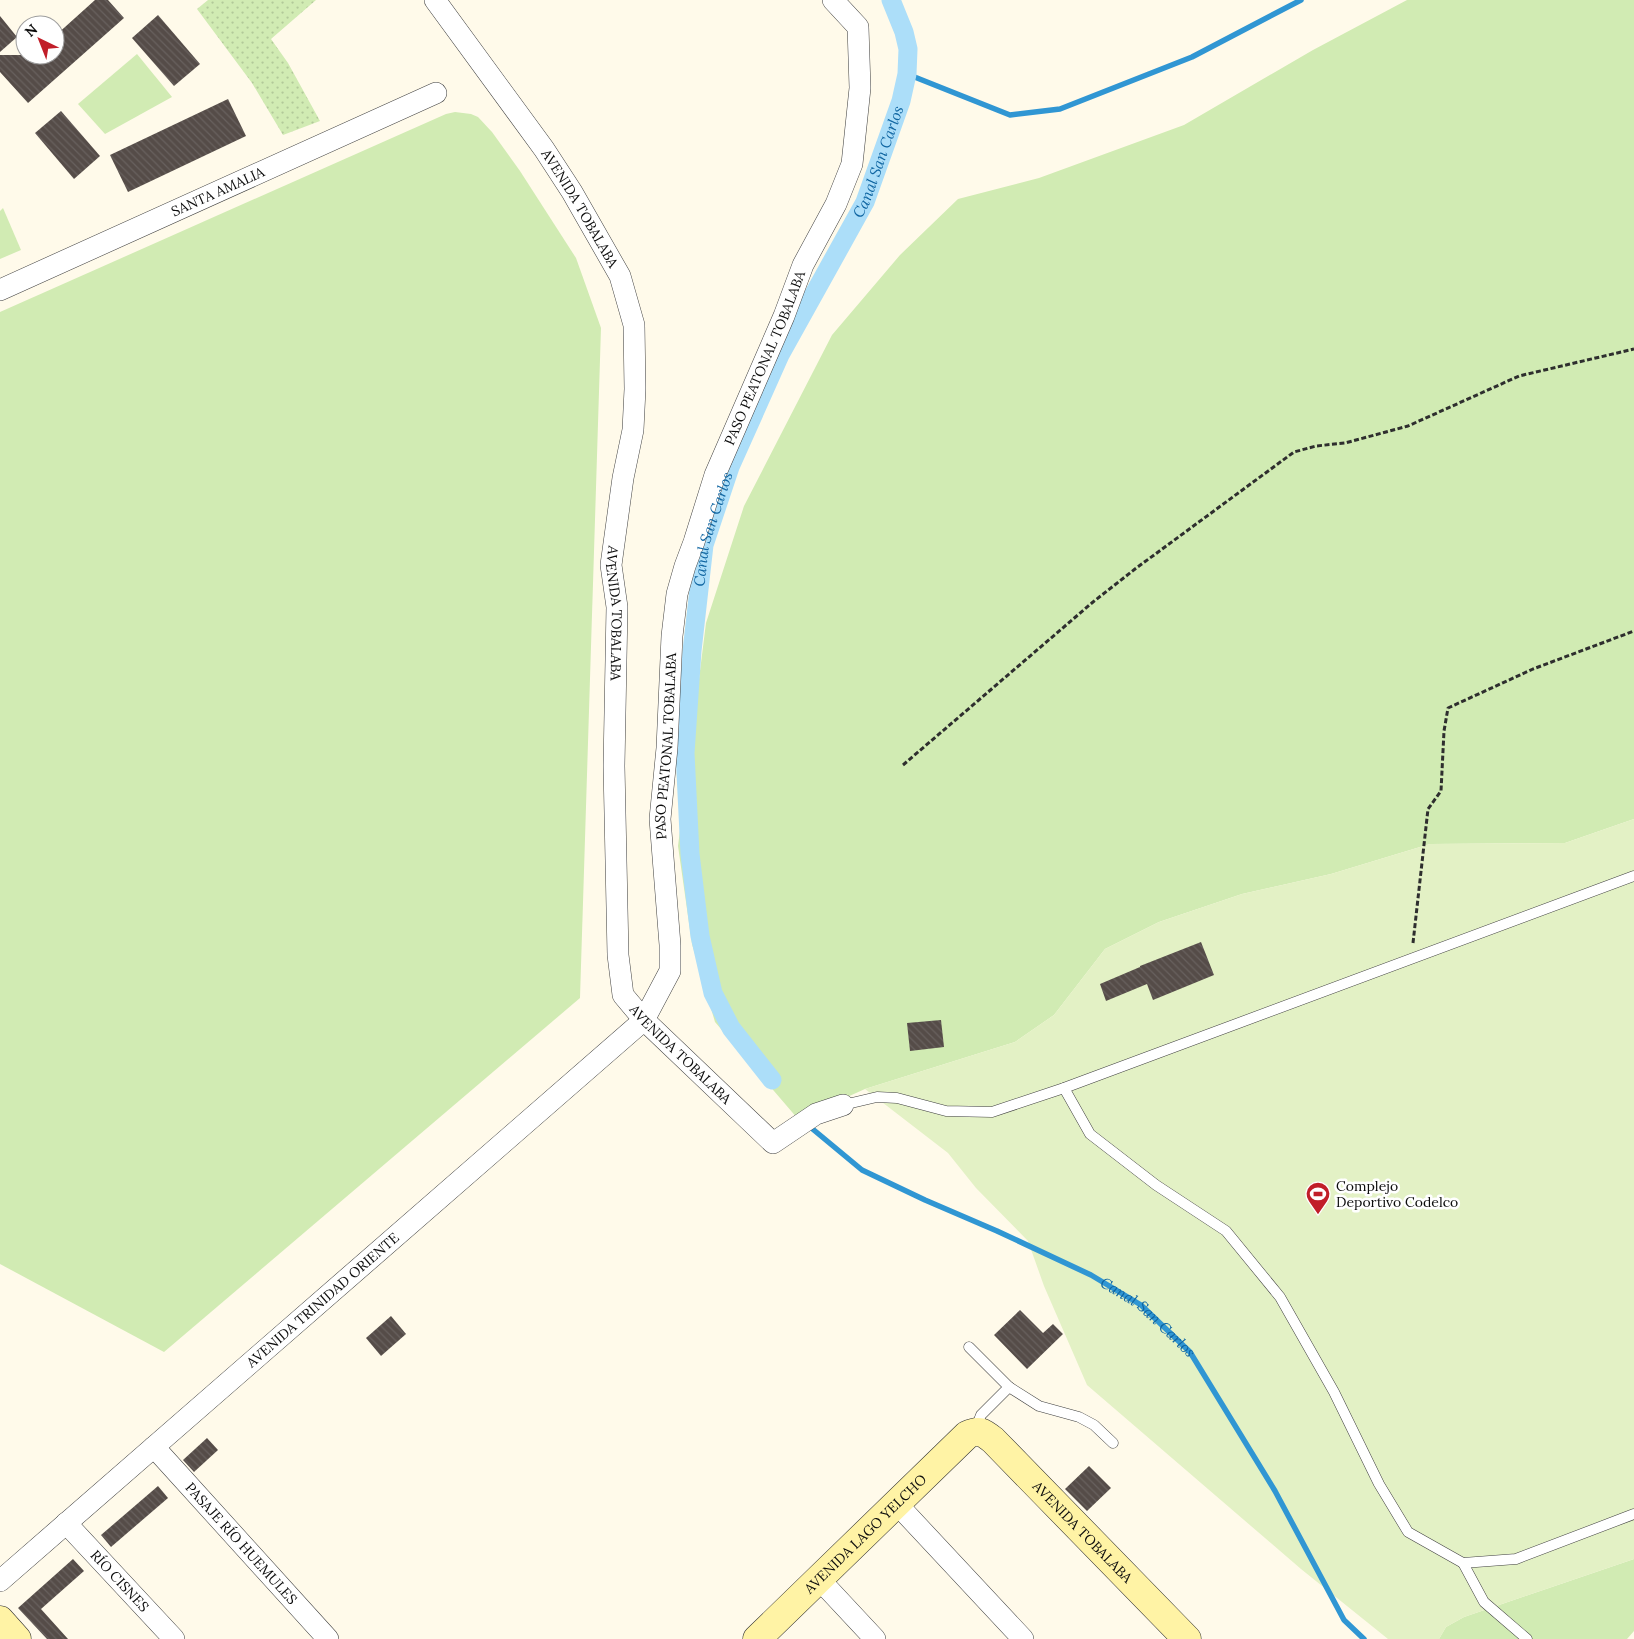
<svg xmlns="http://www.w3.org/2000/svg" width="1634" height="1639" viewBox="0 0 1634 1639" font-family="Lora,serif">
	<defs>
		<pattern id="park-dots" width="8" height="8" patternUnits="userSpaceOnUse" patternTransform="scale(1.25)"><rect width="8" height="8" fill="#d1ebb3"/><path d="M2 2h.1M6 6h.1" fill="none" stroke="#b2c899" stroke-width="1.8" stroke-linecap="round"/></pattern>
		<pattern id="building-back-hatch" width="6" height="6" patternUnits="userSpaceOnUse" patternTransform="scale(1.25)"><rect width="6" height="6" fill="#554c48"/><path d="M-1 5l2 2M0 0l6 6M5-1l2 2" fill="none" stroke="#68615e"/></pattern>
	</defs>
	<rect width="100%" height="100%" fill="#fffaea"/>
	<g fill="#d1ebb3">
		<polygon points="1407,0 1634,0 1634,819 1565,843 1430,844 1331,874 1242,894 1159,922 1105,949 1054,1015 1015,1042 865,1089 798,1119 715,1022 692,944 678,846 706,623 744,506 832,335 900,255 958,199 1039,178 1184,125 1313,50"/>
		<polygon points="137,54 172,97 105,134 78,104"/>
		<polygon points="455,112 471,114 478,117 492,132 520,171 576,258 601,328 580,998 164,1352 0,1264 0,312 446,114"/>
		<polygon points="3,208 21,250 0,259 0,211"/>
		<polygon points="1634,1559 1634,1631 1627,1639 1439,1639 1446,1627 1464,1617"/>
	</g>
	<polygon fill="url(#park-dots)" points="208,0 316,0 271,39 288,63 320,121 283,135 252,83 197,9"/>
	<polygon fill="#e3f1c5" points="1634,819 1634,1559 1464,1617 1446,1627 1439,1639 1388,1639 1301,1569 1087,1385 1044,1286 1028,1241 976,1188 948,1153 865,1089 1015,1042 1054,1015 1105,949 1159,922 1242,894 1331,874 1430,844 1565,843"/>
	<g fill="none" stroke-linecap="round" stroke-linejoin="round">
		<g stroke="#3096d3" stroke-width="5.5">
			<polyline points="907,74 1010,115 1060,109 1192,57 1301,0"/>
			<path id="s1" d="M809,1126L862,1170L925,1200L997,1231L1091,1275L1141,1305L1190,1352L1275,1491L1344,1620L1364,1639"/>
		</g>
		<path stroke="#acdef9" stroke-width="19" id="s2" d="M772,1080L731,1028L713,993L700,936L690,854L685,753L692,651L704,545L730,467L780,355L865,202L901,101L907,74L908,49L904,32L891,0"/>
	</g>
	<g fill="url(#building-back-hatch)">
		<polygon points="95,0 108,0 124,18 28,103 0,72 0,55 55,55 55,36"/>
		<polygon points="158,15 200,64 174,86 132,38"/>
		<polygon points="0,16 17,37 0,52"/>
		<polygon points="228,99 246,136 128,192 110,155"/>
		<polygon points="61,111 100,156 74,179 35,133"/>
		<polygon points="1201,942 1214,975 1153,1000 1147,984 1106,1001 1100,984 1140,967 1140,966"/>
		<polygon points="941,1020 944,1047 910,1051 907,1023"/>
		<polygon points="1020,1310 1043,1333 1053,1324 1063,1334 1027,1369 994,1335"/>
		<polygon points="391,1316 406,1334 381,1356 366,1338"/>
		<polygon points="207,1438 218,1450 194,1472 183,1460"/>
		<polygon points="1089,1466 1111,1488 1087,1511 1065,1489"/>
		<polygon points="158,1486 168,1498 111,1547 101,1535"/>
		<polygon points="73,1559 84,1571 41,1609 68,1639 47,1639 18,1608"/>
	</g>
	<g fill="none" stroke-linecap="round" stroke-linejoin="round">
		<defs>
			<g id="lane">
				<polyline points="1064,1088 1090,1134 1156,1185 1226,1231 1280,1297 1334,1392 1379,1484 1408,1532 1463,1563 1516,1559 1634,1514"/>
				<polyline points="843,1105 877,1097 897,1098 946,1111 992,1112 1064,1088 1634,876"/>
				<polyline points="969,1347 1009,1387 981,1415 975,1430"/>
				<polyline points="1009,1387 1039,1406 1079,1417 1094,1425 1113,1443"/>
				<polyline points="1463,1563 1484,1602 1527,1639"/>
			</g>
			<g id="street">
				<path id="s3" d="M435,0L544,149L572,192L620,276L634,325L635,389L633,430L623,478L611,565L617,607L614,766L618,955L623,995L644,1020L773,1143L816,1114L843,1105"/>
				<path id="s4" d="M0,290L436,93"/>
				<path id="s5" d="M154,1447L328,1639"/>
				<polyline points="896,1503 1023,1639"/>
				<path id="s6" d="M66,1523L174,1639"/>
				<polyline points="819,1579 875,1639"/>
				<path id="s7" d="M0,1581L644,1020L670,971V945L660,819L667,748L672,636L677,594L685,566L694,542L715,475L784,316L803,265L836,204L852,164L860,88L858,27L833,0"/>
			</g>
			<g id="secondary">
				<polyline points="0,1620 17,1639"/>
				<path id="s8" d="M757,1639L967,1435C979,1429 983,1432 993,1440L1187,1639"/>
			</g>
		</defs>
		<use href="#lane" stroke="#3f3f3f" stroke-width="11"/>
		<use href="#street" stroke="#3f3f3f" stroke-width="22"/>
		<use href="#secondary" stroke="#2e2e2e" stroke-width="29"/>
		<g stroke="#2e2e2e" stroke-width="3" stroke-dasharray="5 2.5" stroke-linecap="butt">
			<polyline points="903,765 1093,602 1135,569 1294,452 1316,446 1345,443 1408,426 1519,376 1634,349"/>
			<polyline points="1413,943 1428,809 1441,791 1444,731 1448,708 1533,669 1634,631"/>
		</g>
		<use href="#lane" stroke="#fff" stroke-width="10"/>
		<use href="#street" stroke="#fff" stroke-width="21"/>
		<use href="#secondary" stroke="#fff3a5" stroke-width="28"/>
	</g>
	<defs>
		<symbol id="stadium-pin" viewBox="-11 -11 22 30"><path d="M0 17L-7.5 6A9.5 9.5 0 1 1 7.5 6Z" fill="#c11e29" stroke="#fff"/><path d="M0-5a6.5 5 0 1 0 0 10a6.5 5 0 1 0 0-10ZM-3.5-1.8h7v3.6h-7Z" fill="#fff"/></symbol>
	</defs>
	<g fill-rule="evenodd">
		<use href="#stadium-pin" x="1304" y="1180" width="28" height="38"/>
	</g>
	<g text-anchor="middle" stroke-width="5" stroke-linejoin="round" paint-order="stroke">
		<g font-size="14" fill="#0c0c0c" stroke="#fff">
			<text dy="5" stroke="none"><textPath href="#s4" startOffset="239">SANTA AMALIA</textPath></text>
			<text dy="5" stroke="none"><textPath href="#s3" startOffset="254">AVENIDA TOBALABA</textPath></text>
			<text dy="5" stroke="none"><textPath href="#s7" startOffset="1540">PASO PEATONAL TOBALABA</textPath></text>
			<text dy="5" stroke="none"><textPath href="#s3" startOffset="674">AVENIDA TOBALABA</textPath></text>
			<text dy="5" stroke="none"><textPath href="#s7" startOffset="1135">PASO PEATONAL TOBALABA</textPath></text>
			<text dy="5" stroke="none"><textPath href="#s3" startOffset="1139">AVENIDA TOBALABA</textPath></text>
			<text dy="5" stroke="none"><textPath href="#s7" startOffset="428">AVENIDA TRINIDAD ORIENTE</textPath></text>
			<text dy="5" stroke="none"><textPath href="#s8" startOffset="450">AVENIDA TOBALABA</textPath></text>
			<text dy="5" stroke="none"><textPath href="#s8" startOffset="151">AVENIDA LAGO YELCHO</textPath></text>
			<text dy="5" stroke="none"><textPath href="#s5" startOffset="130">PASAJE RÍO HUEMULES</textPath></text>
			<text dy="5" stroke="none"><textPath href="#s6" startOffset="79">RÍO CISNES</textPath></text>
		</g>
		<g font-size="14" fill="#0c0c0c" stroke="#fff" text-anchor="start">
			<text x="1336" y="1191">Complejo<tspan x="1336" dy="16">Deportivo Codelco</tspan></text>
		</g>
		<g font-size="15" font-style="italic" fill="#1066a2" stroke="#fff">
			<text dy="5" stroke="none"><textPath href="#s2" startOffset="979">Canal San Carlos</textPath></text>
			<text dy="5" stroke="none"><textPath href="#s2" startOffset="574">Canal San Carlos</textPath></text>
			<text dy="5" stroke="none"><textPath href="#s1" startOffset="392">Canal San Carlos</textPath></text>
		</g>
	</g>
	<g transform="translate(40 40) rotate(317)"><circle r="24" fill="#ffffff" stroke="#9e9e9e"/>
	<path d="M0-4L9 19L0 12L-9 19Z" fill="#c11e29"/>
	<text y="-8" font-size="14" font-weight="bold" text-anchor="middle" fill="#0c0c0c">N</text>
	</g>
</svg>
